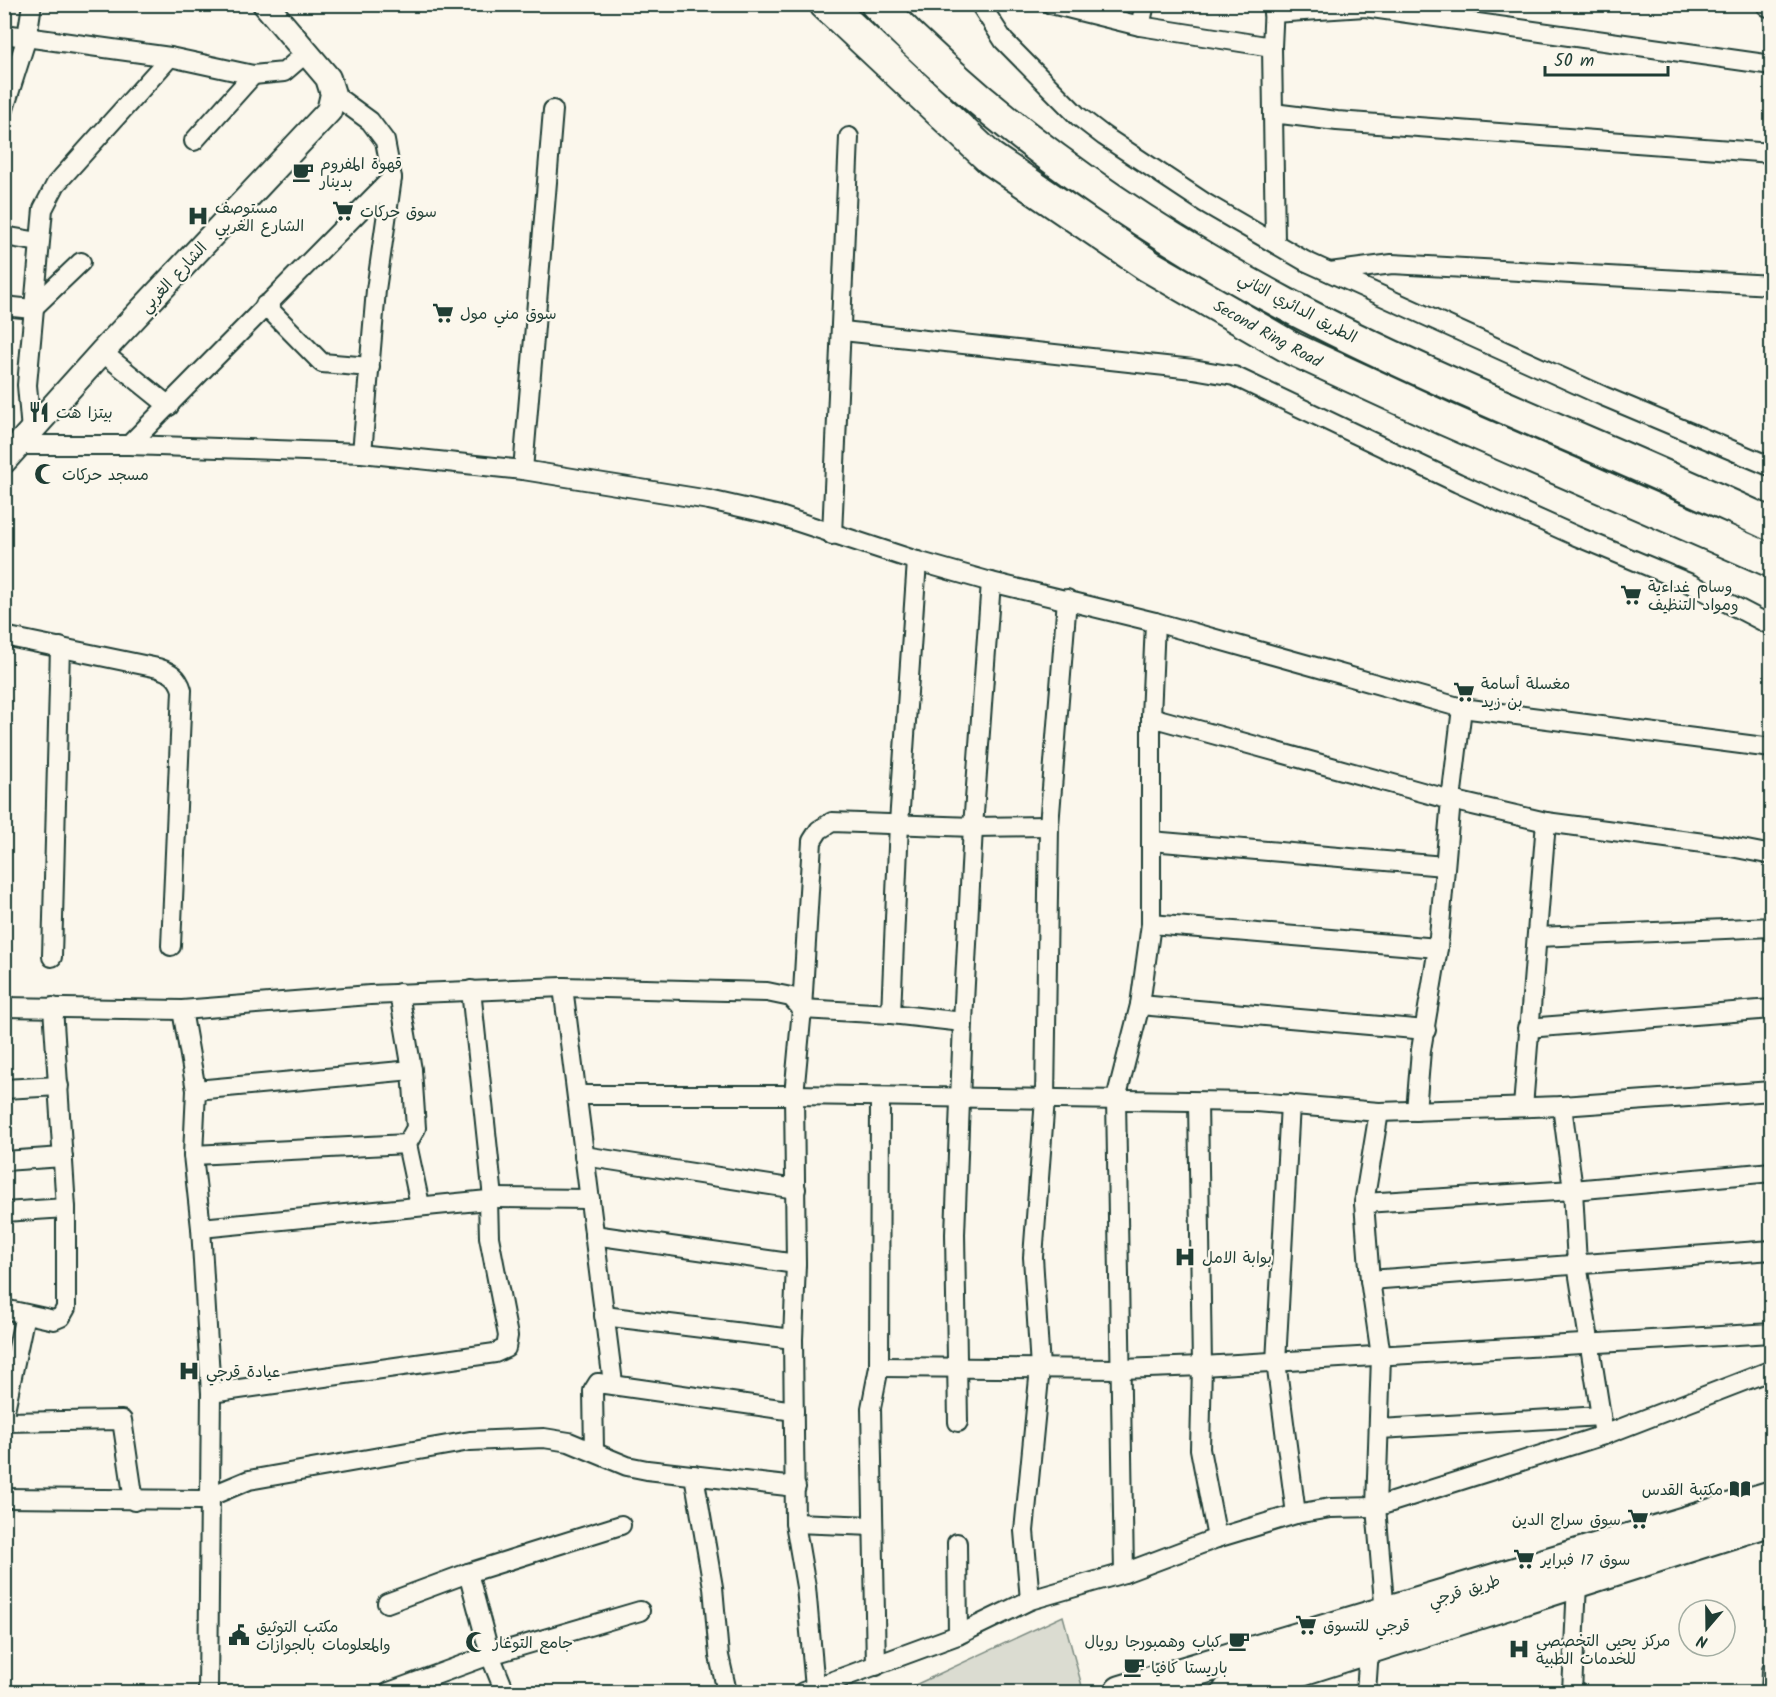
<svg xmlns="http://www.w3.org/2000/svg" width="1776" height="1697" viewBox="0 0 1776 1697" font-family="Kalam,'Playpen Sans Arabic',sans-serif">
	<rect width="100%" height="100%" fill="#fbf7ec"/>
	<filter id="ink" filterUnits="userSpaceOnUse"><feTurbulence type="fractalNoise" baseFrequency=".0167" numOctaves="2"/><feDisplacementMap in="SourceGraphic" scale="12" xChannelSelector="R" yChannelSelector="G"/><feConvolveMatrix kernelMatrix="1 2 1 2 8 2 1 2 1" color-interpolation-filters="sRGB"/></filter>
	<g filter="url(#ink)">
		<polygon fill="#dbdcd1" stroke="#7d8c82" stroke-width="1.5" points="1063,1616 1082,1686 1064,1692 900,1692"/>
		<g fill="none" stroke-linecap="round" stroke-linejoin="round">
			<defs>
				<g id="street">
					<polyline points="980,4 1004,41 1078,116 1104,136 1205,203 1305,261 1603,396 1772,467"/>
					<polyline points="1051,4 1140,26 1272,47"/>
					<polyline points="1273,13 1365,7 1772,65"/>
					<polyline points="1140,26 1145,4"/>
					<polyline points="4,34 170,57 253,75 284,72 306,53"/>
					<polyline points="333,94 370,121 385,141 392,178 376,290 362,453"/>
					<polyline points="4,109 27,37 32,4"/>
					<polyline points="1273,113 1272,47 1274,4"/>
					<polyline points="194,141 253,75"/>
					<polyline points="4,236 39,242"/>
					<polyline points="1275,242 1273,113 1337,121 1772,153"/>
					<polyline points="1330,272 1392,264 1772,285"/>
					<polyline points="265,305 322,363 370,367"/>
					<polyline points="4,306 32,309 81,262"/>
					<polyline points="843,331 1193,369 1234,376 1458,483 1576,536 1691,584 1772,626"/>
					<polyline points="102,352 169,406"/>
					<polyline points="31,431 27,385 43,209 56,184 170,57"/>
					<polyline points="9,445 129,445 362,453 523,470 709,500 780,516 917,561 991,582 1155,622 1462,708 1772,748"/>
					<polyline points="129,445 392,178"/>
					<polyline points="523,470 553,110"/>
					<polyline points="832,535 849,137"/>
					<path d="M4,636L158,668C170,672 178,676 182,690L171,946"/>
					<polyline points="1151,717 1451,800 1546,822 1726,846 1772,855"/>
					<polyline points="1151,841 1444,866"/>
					<polyline points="1151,924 1438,948"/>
					<polyline points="1538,937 1772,927"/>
					<polyline points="52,957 60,647"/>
					<polyline points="563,987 613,1383"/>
					<polyline points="399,993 412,1070 416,1128 407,1144 420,1205"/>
					<polyline points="1140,1005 1426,1030"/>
					<polyline points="4,1007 182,1010 370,995 563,987 767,992 791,997 802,1009 891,1014 963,1022"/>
					<polyline points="182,1010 196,1090 193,1155 201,1228 211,1393 208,1692"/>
					<polyline points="891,1014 899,823 917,561"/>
					<polyline points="1527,1028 1772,1009"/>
					<polyline points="4,1089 59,1086"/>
					<polyline points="196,1090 412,1070"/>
					<polyline points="577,1095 794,1095 1256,1102 1379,1112 1562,1106 1772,1091"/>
					<polyline points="1198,1102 1202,1366 1200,1449 1217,1538"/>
					<polyline points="1290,1104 1276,1362 1296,1514"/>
					<polyline points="1562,1106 1573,1190 1577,1264 1604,1435"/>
					<polyline points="1523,1107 1546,822"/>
					<polyline points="1416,1111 1421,1050 1438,948 1451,800 1462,708"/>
					<polyline points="1379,1112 1364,1203 1370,1280 1381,1356 1376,1507 1385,1614"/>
					<polyline points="193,1155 407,1144"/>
					<polyline points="584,1156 796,1189"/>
					<polyline points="4,1161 63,1157"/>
					<polyline points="493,1198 590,1199"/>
					<polyline points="1364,1203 1573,1190 1772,1172"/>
					<polyline points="4,1212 66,1208"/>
					<polyline points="201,1228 488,1200 493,1198 471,990"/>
					<polyline points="594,1235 796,1264"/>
					<polyline points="1370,1280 1772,1250"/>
					<polyline points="4,1309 54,1320 61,1317 66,1308 66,1208 53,1007"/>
					<polyline points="604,1316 793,1339"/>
					<polyline points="879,1367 1121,1369 1202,1366 1772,1333"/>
					<polyline points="211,1393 495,1353 506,1348 508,1336 489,1237 488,1200"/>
					<polyline points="4,1415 25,1314"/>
					<polyline points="4,1422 122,1420 134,1501"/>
					<polyline points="958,1422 955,1234 963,1022 973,827 991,582"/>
					<polyline points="1380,1429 1601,1416"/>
					<polyline points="594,1450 593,1391 598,1383 794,1411"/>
					<polyline points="694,1475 713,1587 719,1656 727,1692"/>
					<polyline points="4,1498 201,1500 249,1480 470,1441 544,1438 569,1442 627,1466 647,1470 796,1487"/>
					<polyline points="795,1523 873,1526"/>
					<polyline points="957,1543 958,1635"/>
					<polyline points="468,1573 490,1655 505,1692"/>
					<polyline points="1124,1573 1116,1099 1140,1005 1151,924 1151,717 1155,622"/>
					<polyline points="1030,1600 1024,1531 1040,1368 1033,1257 1045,1099 1049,826 1067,599"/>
					<polyline points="387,1603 468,1573 621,1525"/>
					<polyline points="876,1666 871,1408 879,1367 880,1098"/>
					<polyline points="815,1688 806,1587 795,1523 793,1339 796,1264 794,1095 802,1009 812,841 819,830 832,822 973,827 1049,826"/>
					<polyline points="389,1692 490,1655 640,1611"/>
					<polyline points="803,1692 958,1635 1030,1600 1124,1573 1217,1538 1296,1514 1330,1508 1376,1507 1604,1435 1772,1370"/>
					<polyline points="1366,1692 1369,1650"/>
					<polyline points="1572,1692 1577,1583"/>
					<polyline points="1771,1692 1772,1670"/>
				</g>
				<g id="secondary">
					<polyline points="1769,4 1772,5"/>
					<polyline points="4,461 102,352 329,111 333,94 328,78 265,4"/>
				</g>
				<g id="highway">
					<polyline points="826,4 990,158 1149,266 1293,349 1445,419 1772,561"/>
					<path d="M877,4C994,125 1137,225 1285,304C1443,387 1611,449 1772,525"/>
					<polyline points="1121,1692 1772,1497"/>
					<polyline points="1229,1692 1772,1519"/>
				</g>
			</defs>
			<use href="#street" stroke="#1f3d34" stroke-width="22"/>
			<use href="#secondary" stroke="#1f3d34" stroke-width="28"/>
			<use href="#highway" stroke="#1f3d34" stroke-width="36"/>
			<use href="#street" stroke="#fbf7ec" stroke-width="18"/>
			<use href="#secondary" stroke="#fbf7ec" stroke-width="24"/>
			<use href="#highway" stroke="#fbf7ec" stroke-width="32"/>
		</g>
	</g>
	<defs>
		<symbol id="cafe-bare" viewBox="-9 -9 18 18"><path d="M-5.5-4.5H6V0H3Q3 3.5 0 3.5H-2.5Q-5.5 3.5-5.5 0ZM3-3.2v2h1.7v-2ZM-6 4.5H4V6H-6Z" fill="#1f3d34" stroke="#fbf7ec" stroke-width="2.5" paint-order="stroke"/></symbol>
		<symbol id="supermarket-bare" viewBox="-9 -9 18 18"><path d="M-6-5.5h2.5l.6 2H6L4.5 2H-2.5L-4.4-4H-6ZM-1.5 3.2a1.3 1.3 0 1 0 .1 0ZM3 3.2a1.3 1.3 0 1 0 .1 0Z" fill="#1f3d34" stroke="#fbf7ec" stroke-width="2.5" paint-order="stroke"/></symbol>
		<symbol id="hospital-bare" viewBox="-9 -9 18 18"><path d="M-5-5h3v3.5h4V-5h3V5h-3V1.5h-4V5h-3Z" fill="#1f3d34" stroke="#fbf7ec" stroke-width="2.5" paint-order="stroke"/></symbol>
		<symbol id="restaurant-bare" viewBox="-9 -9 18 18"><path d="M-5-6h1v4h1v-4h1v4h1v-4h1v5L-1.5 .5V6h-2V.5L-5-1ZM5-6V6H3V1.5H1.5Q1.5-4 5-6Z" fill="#1f3d34" stroke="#fbf7ec" stroke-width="2.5" paint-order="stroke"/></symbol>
		<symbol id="mosque-bare" viewBox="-9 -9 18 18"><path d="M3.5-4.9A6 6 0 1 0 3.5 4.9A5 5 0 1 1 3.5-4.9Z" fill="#1f3d34" stroke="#fbf7ec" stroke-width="2.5" paint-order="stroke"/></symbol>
		<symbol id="library-bare" viewBox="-9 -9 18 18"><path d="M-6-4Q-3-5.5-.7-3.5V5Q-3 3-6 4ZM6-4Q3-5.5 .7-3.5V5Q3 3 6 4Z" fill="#1f3d34" stroke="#fbf7ec" stroke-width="2.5" paint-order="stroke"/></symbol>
		<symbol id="civic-bare" viewBox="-9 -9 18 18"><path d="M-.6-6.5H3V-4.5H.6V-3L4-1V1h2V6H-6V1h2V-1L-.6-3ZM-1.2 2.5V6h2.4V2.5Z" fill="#1f3d34" stroke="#fbf7ec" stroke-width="2.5" paint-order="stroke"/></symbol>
	</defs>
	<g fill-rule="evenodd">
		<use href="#cafe-bare" x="288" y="157" width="30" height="30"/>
		<use href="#supermarket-bare" x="328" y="196" width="30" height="30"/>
		<use href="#hospital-bare" x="183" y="201" width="30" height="30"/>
		<use href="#supermarket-bare" x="428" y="298" width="30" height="30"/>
		<use href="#restaurant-bare" x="24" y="397" width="30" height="30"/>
		<use href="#mosque-bare" x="30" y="459" width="30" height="30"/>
		<use href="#supermarket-bare" x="1616" y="580" width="30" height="30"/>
		<use href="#supermarket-bare" x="1449" y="677" width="30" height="30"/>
		<use href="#hospital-bare" x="1170" y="1242" width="30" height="30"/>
		<use href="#hospital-bare" x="174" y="1356" width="30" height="30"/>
		<use href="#library-bare" x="1725" y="1474" width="30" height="30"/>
		<use href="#supermarket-bare" x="1623" y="1504" width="30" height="30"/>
		<use href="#supermarket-bare" x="1509" y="1544" width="30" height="30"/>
		<use href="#supermarket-bare" x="1291" y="1610" width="30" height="30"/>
		<use href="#civic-bare" x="224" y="1620" width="30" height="30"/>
		<use href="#cafe-bare" x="1224" y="1626" width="30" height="30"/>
		<use href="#mosque-bare" x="461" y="1627" width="30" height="30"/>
		<use href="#hospital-bare" x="1504" y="1634" width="30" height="30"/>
		<use href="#cafe-bare" x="1119" y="1652" width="30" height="30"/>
	</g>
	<g text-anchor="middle" stroke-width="4.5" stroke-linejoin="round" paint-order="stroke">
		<g font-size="16" fill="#1f3d34" stroke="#fbf7ec" text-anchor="start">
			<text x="320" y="169">قهوة المفروم<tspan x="320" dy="18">بدينار</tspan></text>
			<text x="215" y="213">مستوصف<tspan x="215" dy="18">الشارع الغربي</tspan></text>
			<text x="360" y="217">سوق حركات</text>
			<text x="460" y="319">سوق مني مول</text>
			<text x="56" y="418">بيتزا هت</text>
			<text x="62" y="480">مسجد حركات</text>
			<text x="1648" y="592">وسام غداءية<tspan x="1648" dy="18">ومواد التنظيف</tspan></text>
			<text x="1481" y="689">مغسلة أسامة<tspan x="1481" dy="18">بن زيد</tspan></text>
			<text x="1202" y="1263">بوابة الامل</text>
			<text x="206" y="1377">عيادة قرجي</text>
			<text x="1723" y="1495" text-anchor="end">مكتبة القدس</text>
			<text x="1621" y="1525" text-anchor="end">سوق سراج الدين</text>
			<text x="1541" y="1565">سوق 17 فبراير</text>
			<text x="1323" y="1631">قرجي للتسوق</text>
			<text x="256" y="1632">مكتب التوثيق<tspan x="256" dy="18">والمعلومات بالجوازات</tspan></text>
			<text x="1536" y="1646">مركز يحيى التخصصي<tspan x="1536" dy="18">للخدمات الطبية</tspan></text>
			<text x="1222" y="1647" text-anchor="end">كباب وهمبورجا رويال</text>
			<text x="493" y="1648">جامع التوغار</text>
			<text x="1151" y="1673">باريستا كافيا</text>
		</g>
		<g font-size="16" fill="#1f3d34" stroke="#fbf7ec">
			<text transform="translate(173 277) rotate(-47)" y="6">الشارع الغربي</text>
			<text transform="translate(1298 307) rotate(28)" y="6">الطريق الدائري الثاني</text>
			<text transform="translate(1268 333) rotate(29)" y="6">Second Ring Road</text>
			<text transform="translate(1464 1590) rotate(-17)" y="6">طريق قرجي</text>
		</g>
	</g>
	<rect width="1776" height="1697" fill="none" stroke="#fbf7ec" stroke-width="24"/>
	<rect x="12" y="12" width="1752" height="1673" fill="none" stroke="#1f3d34" stroke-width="2" filter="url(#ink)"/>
	<g transform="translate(1707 1628) rotate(200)"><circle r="28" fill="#fbf7ec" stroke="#a3ada2" stroke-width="1.5"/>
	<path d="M0-4.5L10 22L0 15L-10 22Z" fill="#1f3d34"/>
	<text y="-9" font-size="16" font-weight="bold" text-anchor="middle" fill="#1f3d34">N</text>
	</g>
	<path d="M1545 66v9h123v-9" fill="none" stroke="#1f3d34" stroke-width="3"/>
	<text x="1554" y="66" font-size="18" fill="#1f3d34" stroke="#fbf7ec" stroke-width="4.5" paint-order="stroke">50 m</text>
</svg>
